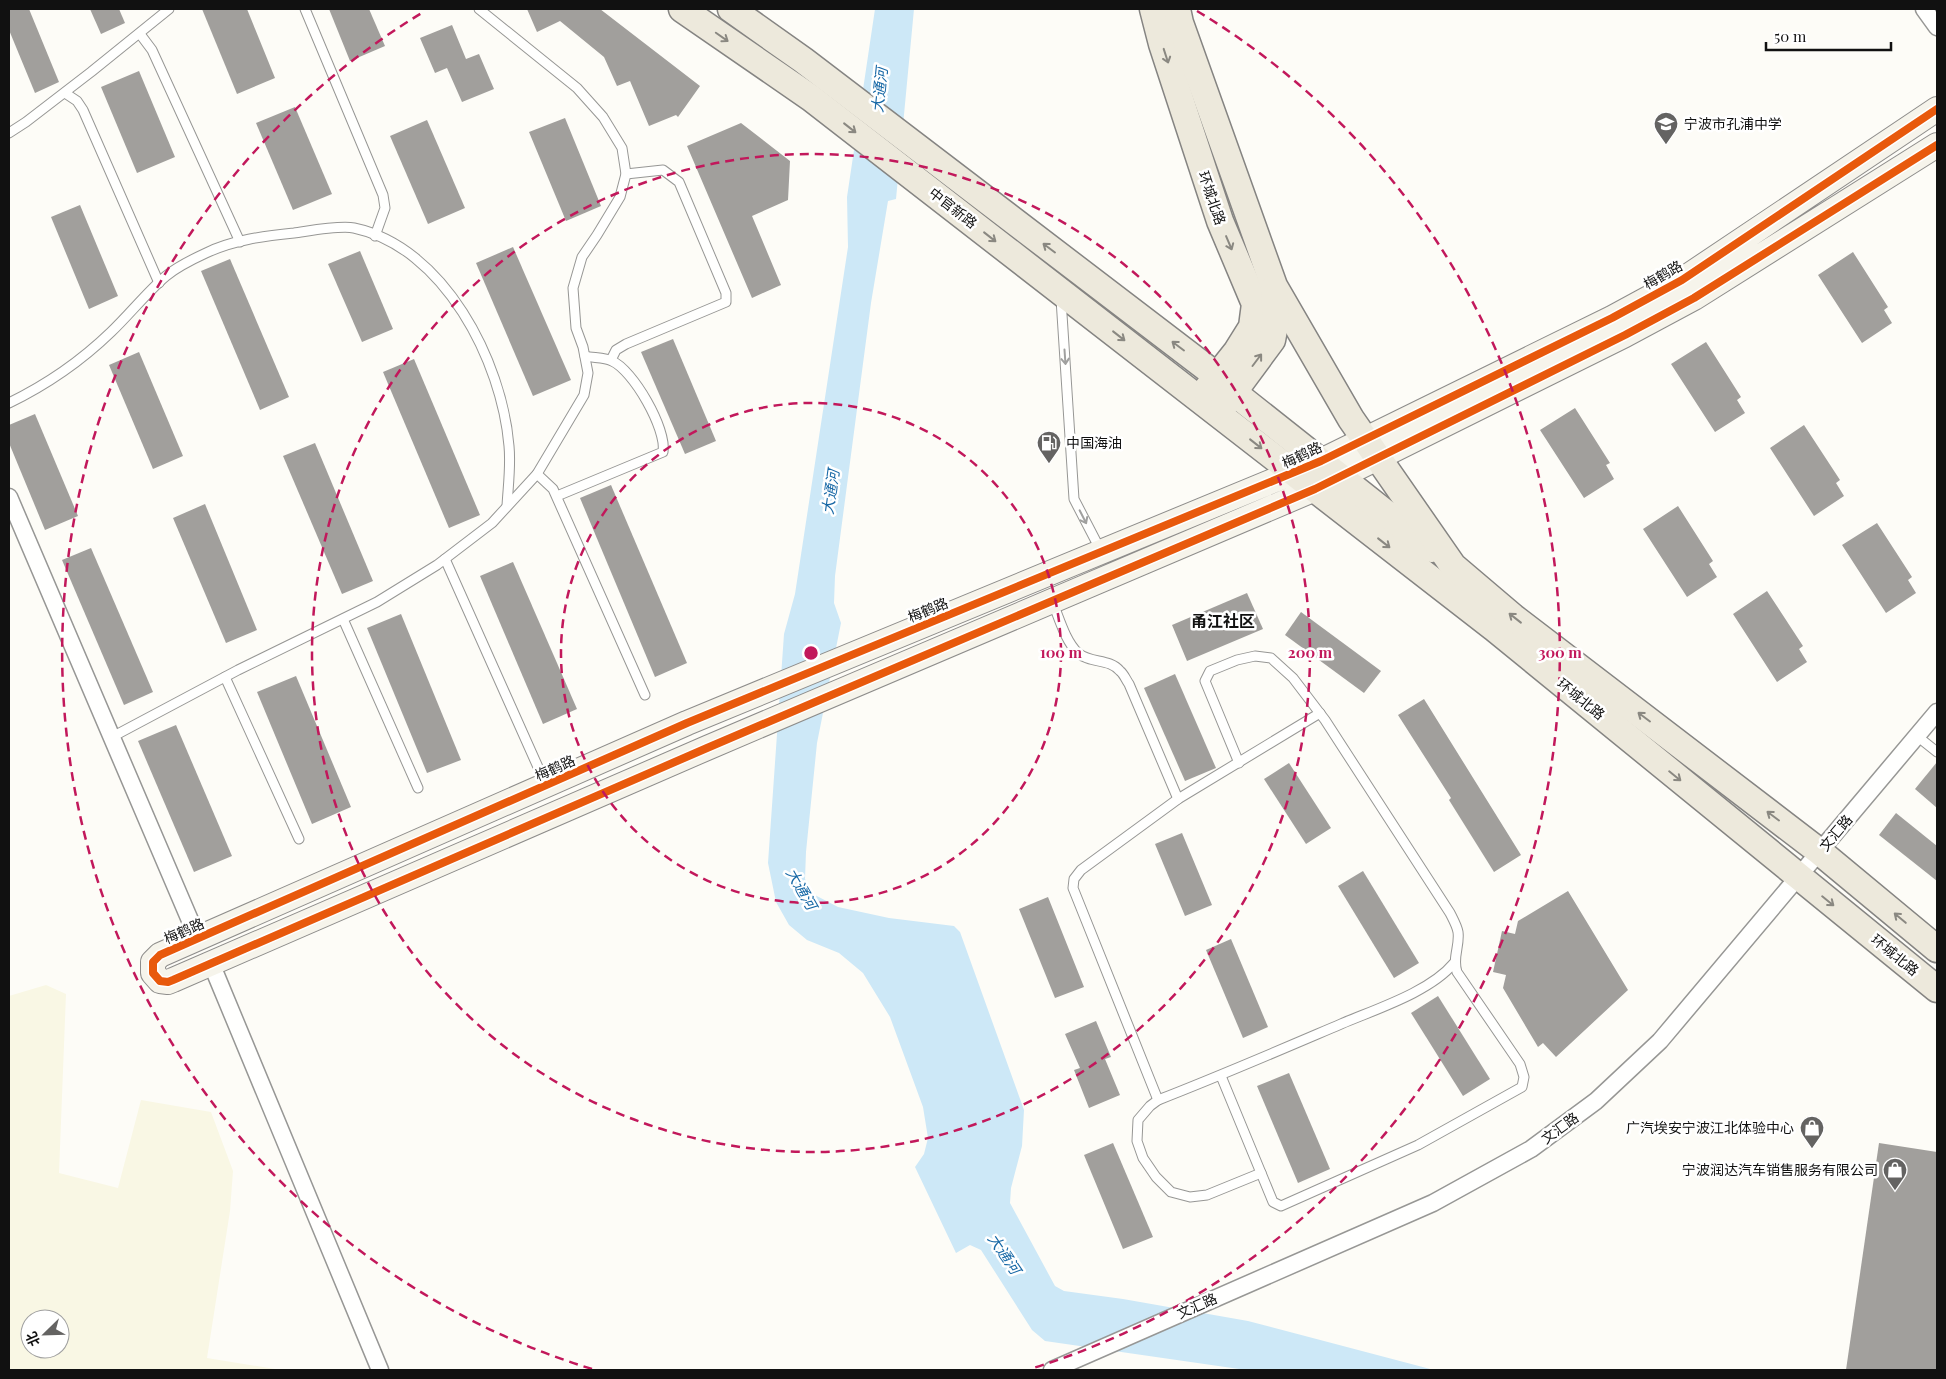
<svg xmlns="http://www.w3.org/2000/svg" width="1946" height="1379" viewBox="0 0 1946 1379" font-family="'Playfair Display','Noto Sans SC',serif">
	<rect width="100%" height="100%" fill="#fdfcf7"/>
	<path fill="#f9f7e4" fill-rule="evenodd" d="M46,985L66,994L59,1173L118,1188L141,1100L211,1112L233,1171L230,1211L207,1358L281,1370H9V996ZM30,1319H60V1349H30Z"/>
	<polygon fill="#cde8f7" points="875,9 914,9 896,199 888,201 871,303 835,576 834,603 841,623 817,743 806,852 805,879 813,894 838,907 889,918 954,926 960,932 1024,1110 1022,1146 1011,1188 1010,1203 1055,1286 1064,1291 1123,1299 1248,1321 1434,1370 1246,1370 1045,1341 1032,1330 981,1250 970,1245 956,1253 915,1167 924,1154 928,1138 923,1107 890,1017 863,973 839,953 807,940 789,925 776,902 768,863 784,634 795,594 848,247 847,197"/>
	<g fill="#a19f9c">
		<polygon points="9,9 29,9 59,82 35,93 9,30"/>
		<polygon points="90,9 119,9 125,23 101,34"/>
		<polygon points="202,9 247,9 275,78 237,94"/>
		<polygon points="329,9 369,9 385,46 350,61"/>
		<polygon points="527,9 600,9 700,86 678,117 676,115 649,126 630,81 617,86 604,57 560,21 537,32"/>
		<polygon points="452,25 466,59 479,54 494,89 462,102 447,68 435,73 420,38"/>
		<polygon points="139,71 175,157 137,173 101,87"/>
		<polygon points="295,107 332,194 293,210 256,123"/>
		<polygon points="565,118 601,206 566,221 529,132"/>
		<polygon points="427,120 465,208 428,224 390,136"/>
		<polygon points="741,123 790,161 788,200 752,216 781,285 752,298 687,146"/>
		<polygon points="80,205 118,296 89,309 51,217"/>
		<polygon points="513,247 571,380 533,396 476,263"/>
		<polygon points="360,251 393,329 362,342 328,264"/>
		<polygon points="1853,252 1888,307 1884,310 1892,323 1862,343 1818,275"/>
		<polygon points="230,259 289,397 260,410 201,271"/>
		<polygon points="673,339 716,441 685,454 641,352"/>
		<polygon points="1706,342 1741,397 1737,400 1745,413 1715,432 1671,364"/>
		<polygon points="139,352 183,456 153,469 109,365"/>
		<polygon points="414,359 480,515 449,528 383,372"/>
		<polygon points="1575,408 1610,463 1606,465 1614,479 1584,498 1540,430"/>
		<polygon points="35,414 78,516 45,530 9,443 9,425"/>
		<polygon points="1804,425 1840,480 1836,483 1844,496 1814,516 1770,448"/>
		<polygon points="315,443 373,581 342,594 283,456"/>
		<polygon points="611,485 687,663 655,677 580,498"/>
		<polygon points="205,504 257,630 226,643 173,518"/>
		<polygon points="1678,506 1713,561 1709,564 1717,577 1687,597 1643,529"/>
		<polygon points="1877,523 1912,577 1908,580 1916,593 1886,613 1842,545"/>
		<polygon points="91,548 153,692 124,705 62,560"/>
		<polygon points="513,562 577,709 543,724 480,576"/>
		<polygon points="1767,591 1803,646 1799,649 1807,662 1777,682 1733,614"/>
		<polygon points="1247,593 1263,629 1187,661 1172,625"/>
		<polygon points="1301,612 1381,671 1364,693 1285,635"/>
		<polygon points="401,614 461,760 427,773 367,628"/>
		<polygon points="1175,674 1216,768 1185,781 1144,688"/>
		<polygon points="296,676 351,807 312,824 257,692"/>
		<polygon points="1424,699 1521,855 1494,872 1449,800 1451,798 1398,715"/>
		<polygon points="176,725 232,856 194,872 138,741"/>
		<polygon points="1937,762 1937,808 1915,789"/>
		<polygon points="1289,763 1331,828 1306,844 1264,779"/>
		<polygon points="1896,813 1937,846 1937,881 1879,835"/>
		<polygon points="1182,833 1212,905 1185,916 1155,844"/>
		<polygon points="1363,871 1419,963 1394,978 1338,886"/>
		<polygon points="1568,891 1628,990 1556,1057 1543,1043 1538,1047 1503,988 1506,975 1493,972 1502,931 1515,934 1518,921"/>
		<polygon points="1048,897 1084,987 1055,998 1019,909"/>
		<polygon points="1231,939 1268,1027 1243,1038 1206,950"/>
		<polygon points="1438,996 1490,1079 1463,1096 1411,1013"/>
		<polygon points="1096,1021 1111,1057 1105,1059 1120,1095 1089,1108 1074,1070 1080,1068 1065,1034"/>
		<polygon points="1289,1073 1330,1169 1298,1183 1257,1086"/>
		<polygon points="1113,1143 1153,1237 1123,1249 1084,1155"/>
		<polygon points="1879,1143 1937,1152 1937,1370 1846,1370"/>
	</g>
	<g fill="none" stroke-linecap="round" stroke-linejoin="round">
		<defs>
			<g id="lane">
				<polyline points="305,9 383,195 385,208 375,236"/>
				<polyline points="140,34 152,50 240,242"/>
				<polyline points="65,93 77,101 83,110 159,283"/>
				<polyline points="9,133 26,122 91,72 169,9"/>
				<polyline points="1061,299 1074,499 1101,551"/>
				<polyline points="611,360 616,350 626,344 726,302 726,293 679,182 663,170 626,174"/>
				<path d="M9,403C46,385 81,361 111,332C129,315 148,291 166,276C177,267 193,259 206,253C233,240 264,236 294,233C309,231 340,225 354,228C444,247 502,361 509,446C511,466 508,487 507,506"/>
				<polyline points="537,474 553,489 645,695"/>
				<path d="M557,496L663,452C667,429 633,370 612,361C605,357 593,358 585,356"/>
				<polyline points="445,559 546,785"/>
				<path d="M1052,601C1059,617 1065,641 1078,653C1091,664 1109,658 1120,671C1124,674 1126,680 1129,684L1178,799"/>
				<polyline points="343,619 418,788"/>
				<polyline points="225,677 299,839"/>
				<polyline points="1917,736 1937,752"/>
				<polyline points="112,737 238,670 377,602 437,565 492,523 537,474 584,395 588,373 583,347 576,328 573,288 582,257 597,235 620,197 626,174 622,148 603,117 577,88 479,9"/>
				<path d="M1221,1076L1273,1202L1281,1206L1418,1145L1522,1087L1524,1077L1520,1064L1457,972C1452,958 1460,946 1458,932C1457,926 1453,919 1450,913L1325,720L1293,678L1271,658L1255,656L1237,660L1210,671L1205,681L1239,763"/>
				<polyline points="1158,1100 1073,888 1074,879 1081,870 1178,799 1320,713"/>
				<path d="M1261,1173L1207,1195L1190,1197L1171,1192L1156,1177L1143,1158L1137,1141L1138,1120L1150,1106L1158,1100C1220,1076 1280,1050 1341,1024C1376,1009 1430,992 1454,963"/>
			</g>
			<g id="street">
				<polyline points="1924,9 1937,27"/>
				<polyline points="9,497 198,939"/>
				<polyline points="211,963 380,1370"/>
				<polyline points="1052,1370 1433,1203 1531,1149 1596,1101 1660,1041 1937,712"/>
			</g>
			<polyline id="secondary" points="1937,109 1682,280 1612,318 1321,461 687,723 160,955 153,962 153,973 160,981 168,982 173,980 707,748 1315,489 1625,335 1694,298 1937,145"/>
			<g id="primary">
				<polyline points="682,9 811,98 1494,628 1937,989"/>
				<polyline points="731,9 803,60 1217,376 1233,392 1431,549"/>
				<polyline points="1153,9 1162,44 1220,221 1255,304 1252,327 1237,351 1206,390"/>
				<polyline points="1177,9 1180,23 1274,286 1351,419 1453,566 1513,617 1820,852 1937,949"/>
				<polyline points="1224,405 1272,340 1276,319 1274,288"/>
			</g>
		</defs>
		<use href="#lane" stroke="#979795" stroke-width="11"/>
		<use href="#street" stroke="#979795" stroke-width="19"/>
		<use href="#secondary" stroke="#8e8d8b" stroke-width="26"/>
		<use href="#primary" stroke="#858482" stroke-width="29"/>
		<use href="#lane" stroke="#fffffe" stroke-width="9"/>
		<use href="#street" stroke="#fffffe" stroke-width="16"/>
		<use href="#secondary" stroke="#f6f4eb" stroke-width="24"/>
		<use href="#primary" stroke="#ede9dc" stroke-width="26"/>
		<defs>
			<polyline id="cycleway" points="1937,109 1682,280 1612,318 1321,461 687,723 160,955 153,962 153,973 160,981 168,982 173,980 707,748 1315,489 1625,335 1694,298 1937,145"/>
		</defs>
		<use href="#cycleway" stroke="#fff" stroke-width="11"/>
		<use href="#cycleway" stroke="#e8590c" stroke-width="8"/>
	</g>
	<defs><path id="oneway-shaft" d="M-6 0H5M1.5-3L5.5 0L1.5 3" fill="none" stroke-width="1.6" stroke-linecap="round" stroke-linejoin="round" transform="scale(1.25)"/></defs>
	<g stroke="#8a8881">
		<use href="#oneway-shaft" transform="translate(722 37) rotate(35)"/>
		<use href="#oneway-shaft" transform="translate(1166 56) rotate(72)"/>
		<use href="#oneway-shaft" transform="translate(850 128) rotate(38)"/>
		<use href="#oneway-shaft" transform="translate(990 237) rotate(38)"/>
		<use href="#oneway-shaft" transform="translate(1229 243) rotate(67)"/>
		<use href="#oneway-shaft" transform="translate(1049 248) rotate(-143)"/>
		<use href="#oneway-shaft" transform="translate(1119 336) rotate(38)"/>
		<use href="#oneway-shaft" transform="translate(1178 346) rotate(-143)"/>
		<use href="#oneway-shaft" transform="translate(1257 360) rotate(-53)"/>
		<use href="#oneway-shaft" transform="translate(1256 444) rotate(38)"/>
		<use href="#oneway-shaft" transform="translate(1384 543) rotate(38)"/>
		<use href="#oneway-shaft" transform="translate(1515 618) rotate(-142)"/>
		<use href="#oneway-shaft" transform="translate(1644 717) rotate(-143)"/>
		<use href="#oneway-shaft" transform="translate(1675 776) rotate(39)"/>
		<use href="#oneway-shaft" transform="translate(1773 816) rotate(-143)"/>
		<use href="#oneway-shaft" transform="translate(1828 901) rotate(39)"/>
		<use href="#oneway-shaft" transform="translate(1900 918) rotate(-140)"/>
	</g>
	<g stroke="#a0a09f">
		<use href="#oneway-shaft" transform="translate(1065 357) rotate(86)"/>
		<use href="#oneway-shaft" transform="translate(1083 517) rotate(63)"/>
	</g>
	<g fill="none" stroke="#c2185b" stroke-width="2.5" stroke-dasharray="9 6">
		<circle cx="811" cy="653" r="250"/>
		<circle cx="811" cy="653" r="499"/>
		<path d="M592 1369A749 749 0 0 1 425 11M1197 11A749 749 0 0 1 1030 1369"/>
	</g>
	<defs>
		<symbol id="school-pin" viewBox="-11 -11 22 30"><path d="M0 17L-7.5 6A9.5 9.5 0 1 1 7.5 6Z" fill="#646362" stroke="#fff"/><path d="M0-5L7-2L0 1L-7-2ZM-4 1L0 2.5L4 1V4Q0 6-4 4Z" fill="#fff"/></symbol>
		<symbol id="fuel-pin" viewBox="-11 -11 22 30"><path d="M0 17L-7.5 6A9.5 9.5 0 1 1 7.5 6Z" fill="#646362" stroke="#fff"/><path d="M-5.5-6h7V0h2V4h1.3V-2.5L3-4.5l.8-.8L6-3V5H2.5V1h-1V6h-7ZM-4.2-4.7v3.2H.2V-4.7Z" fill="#fff"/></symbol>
		<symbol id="shop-pin" viewBox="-11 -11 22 30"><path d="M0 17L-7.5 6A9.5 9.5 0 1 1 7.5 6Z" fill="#646362" stroke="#fff"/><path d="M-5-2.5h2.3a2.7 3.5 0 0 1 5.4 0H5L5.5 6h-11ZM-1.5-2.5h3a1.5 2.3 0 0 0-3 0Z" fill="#fff"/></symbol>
	</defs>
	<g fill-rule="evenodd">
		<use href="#school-pin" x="1652" y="110" width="28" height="38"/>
		<use href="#fuel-pin" x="1035" y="429" width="28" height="38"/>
		<use href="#shop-pin" x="1798" y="1114" width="28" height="38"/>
		<use href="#shop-pin" x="1881" y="1156" width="28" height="38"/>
	</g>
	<g text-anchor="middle" stroke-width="5" stroke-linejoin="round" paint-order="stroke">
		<g font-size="14" fill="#111" stroke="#fff" text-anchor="start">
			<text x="1684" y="129">宁波市孔浦中学</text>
			<text x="1066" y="448">中国海油</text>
			<text x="1794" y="1133" text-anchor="end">广汽埃安宁波江北体验中心</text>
			<text x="1878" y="1175" text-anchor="end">宁波润达汽车销售服务有限公司</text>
		</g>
		<g font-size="14" fill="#111" stroke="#fff">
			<text transform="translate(1212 198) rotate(71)" y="5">环城北路</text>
			<text transform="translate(953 208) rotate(38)" y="5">中官新路</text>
			<text transform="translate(1663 275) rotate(-30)" y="5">梅鹤路</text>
			<text transform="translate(1302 455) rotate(-25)" y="5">梅鹤路</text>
			<text transform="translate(928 610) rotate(-22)" y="5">梅鹤路</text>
			<text transform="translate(1581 699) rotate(39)" y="5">环城北路</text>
			<text transform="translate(555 768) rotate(-24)" y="5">梅鹤路</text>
			<text transform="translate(1836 833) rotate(-50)" y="5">文汇路</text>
			<text transform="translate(184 931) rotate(-24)" y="5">梅鹤路</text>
			<text transform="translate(1895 955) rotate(39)" y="5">环城北路</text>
			<text transform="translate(1560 1128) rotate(-36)" y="5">文汇路</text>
			<text transform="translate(1197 1306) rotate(-24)" y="5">文汇路</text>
		</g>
		<g font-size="15" font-style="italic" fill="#1768a6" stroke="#fff">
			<text transform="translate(880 90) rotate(-84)" y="5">大通河</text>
			<text transform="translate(831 492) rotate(-82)" y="5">大通河</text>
			<text transform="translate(801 889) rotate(60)" y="5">大通河</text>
			<text transform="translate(1004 1254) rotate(56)" y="5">大通河</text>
		</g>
		<g font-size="16" font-weight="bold" fill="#111" stroke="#fff">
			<text x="1223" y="627">甬江社区</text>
		</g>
	</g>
	<circle cx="811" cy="653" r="8" fill="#c2185b" stroke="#fff" stroke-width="2.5"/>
	<g font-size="15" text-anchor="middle" font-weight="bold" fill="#c2185b" stroke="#fff" stroke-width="5" stroke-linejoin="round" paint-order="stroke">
		<text x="1061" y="658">100 m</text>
		<text x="1310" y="658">200 m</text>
		<text x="1560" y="658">300 m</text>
	</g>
	<rect width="1946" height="1379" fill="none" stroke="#111111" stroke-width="20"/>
	<g transform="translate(45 1334) rotate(247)"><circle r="24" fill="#ffffff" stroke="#a0a0a0"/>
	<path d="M0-4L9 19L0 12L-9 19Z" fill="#646362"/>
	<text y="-8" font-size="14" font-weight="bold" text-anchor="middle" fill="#111111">北</text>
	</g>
	<path d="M1766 42v8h125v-8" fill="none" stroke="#111111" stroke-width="2.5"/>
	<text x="1774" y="42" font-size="15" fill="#111111" stroke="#ffffff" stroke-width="4" paint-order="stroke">50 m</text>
</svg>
